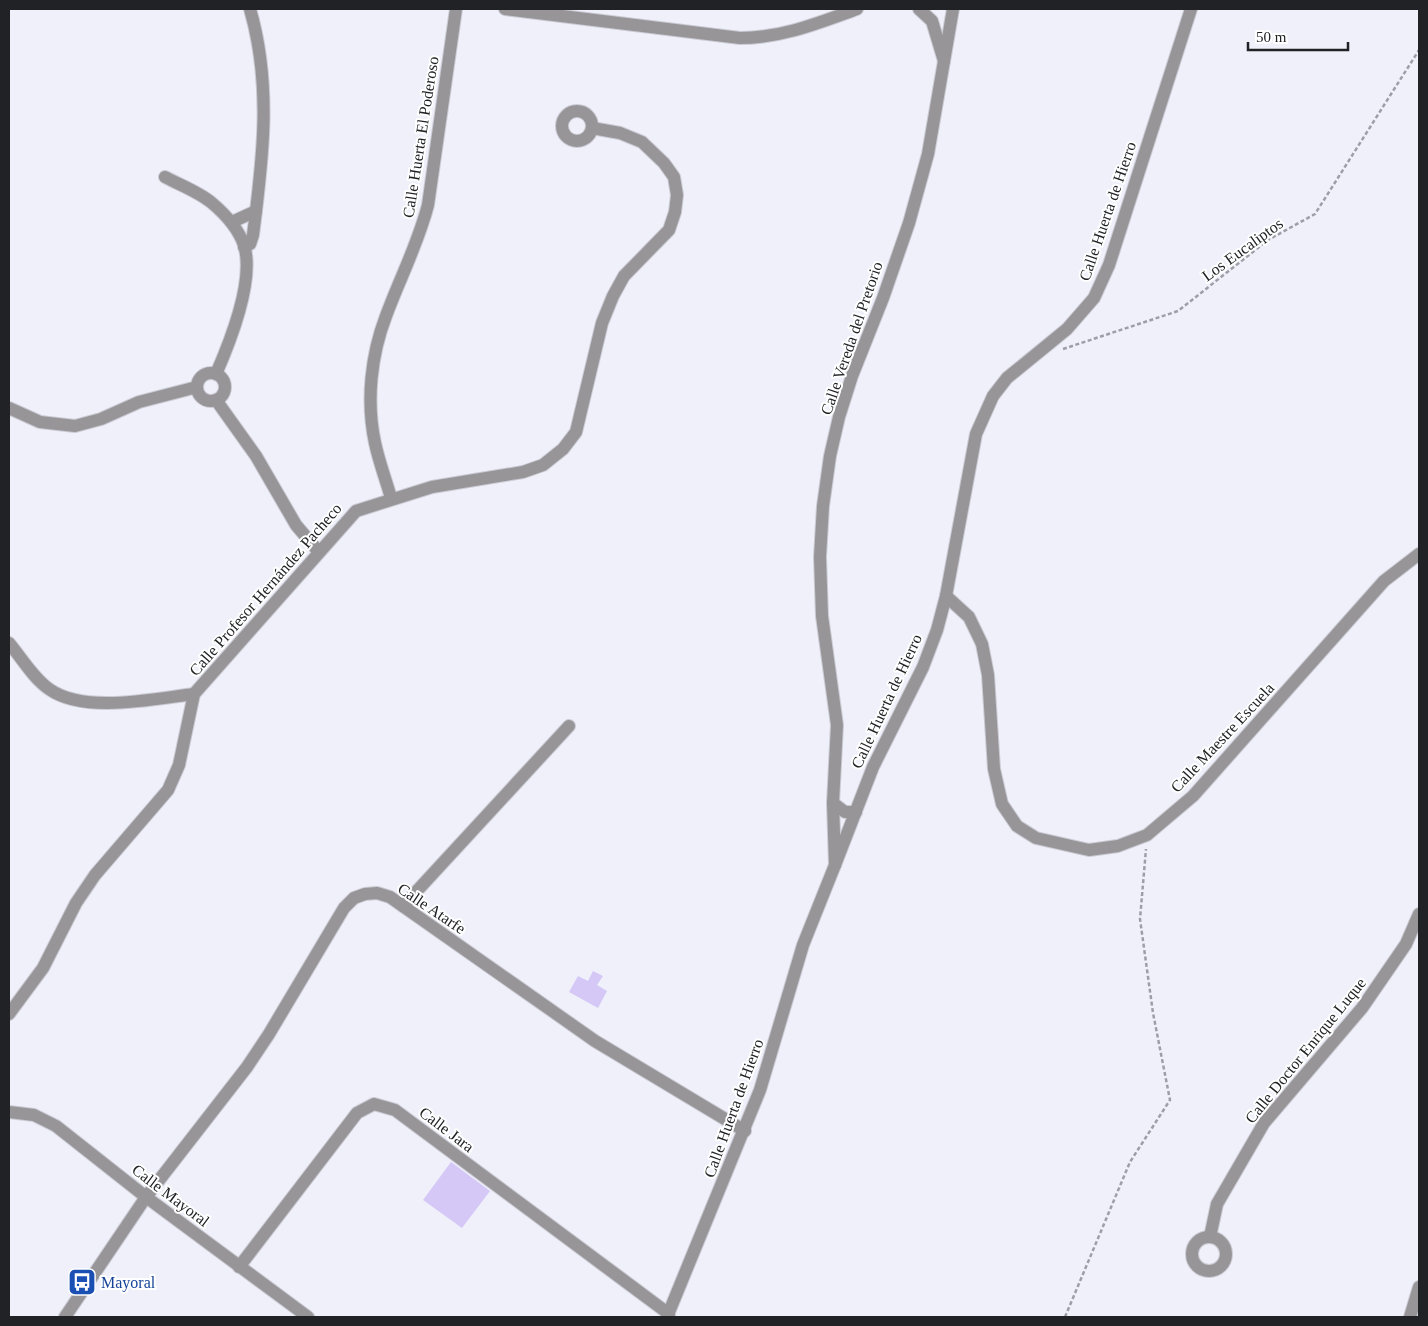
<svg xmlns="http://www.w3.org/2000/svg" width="1428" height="1326" viewBox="0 0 1428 1326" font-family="'Times New Roman',serif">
	<rect width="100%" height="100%" fill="#eff0fa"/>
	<g fill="#d5c8f7">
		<polygon points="593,971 603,976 597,985 607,991 598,1008 569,992 578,976 588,981"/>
		<polygon points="451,1162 490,1191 462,1228 423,1200"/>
	</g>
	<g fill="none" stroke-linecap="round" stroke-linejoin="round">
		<defs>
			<g id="minor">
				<path d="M505,9L740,38C782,38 818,23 857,9"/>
				<polyline points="919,9 932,21 944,61"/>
				<circle cx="577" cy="126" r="15"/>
				<path d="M165,177C180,185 199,192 212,203C225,214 238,228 244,245C255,280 230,342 216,374"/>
				<polyline points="232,222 256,211"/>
				<path d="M244,247L250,244L253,235C263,158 272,85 250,9"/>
				<circle cx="211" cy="387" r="14"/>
				<polyline points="216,400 256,456 296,525 318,551"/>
				<polyline points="9,408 40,422 75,426 101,419 139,402 197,387"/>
				<path d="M391,498C386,480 379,462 375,443C366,401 371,355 386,316C400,278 418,244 428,205L456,9"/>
				<polyline points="946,596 969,617 982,644 988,675 994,769 1002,804 1017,826 1036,838 1089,850 1118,846 1147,835 1193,796 1384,581 1419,554"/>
				<path d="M9,643C21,657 33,678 49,689C84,714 153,699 194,694"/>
				<polyline points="833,803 845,812 856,812"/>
				<polyline points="835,865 873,767 923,667 937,630 946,596 976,434 993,396 1007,378 1067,329 1094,298 1109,265 1191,9"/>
				<polyline points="403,906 569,726"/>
				<polyline points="9,1014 43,968 76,903 95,875 168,790 179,765 194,694 356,511 432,487 523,472 543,465 563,449 576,432 602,323 613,296 624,276 669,230 675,212 677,195 674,177 664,163 642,142 620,133 592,128"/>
				<polyline points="1210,1237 1217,1204 1264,1123 1362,1008 1406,944 1419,914"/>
				<circle cx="1209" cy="1254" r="17"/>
				<polyline points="239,1267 357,1113 374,1104 395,1110 669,1314"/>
				<polyline points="65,1317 146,1197 247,1067 269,1034 344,908 354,898 365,894 377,893 390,897 595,1041 745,1131"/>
				<polyline points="1410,1317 1419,1287"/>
			</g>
			<g id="tertiary">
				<polyline points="9,1112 34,1115 56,1126 146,1197 308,1317"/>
				<polyline points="667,1317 760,1090 803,945 835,865 833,803 837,725 822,616 820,557 823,506 830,456 839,417 852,376 883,298 909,223 928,154 953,9"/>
			</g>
		</defs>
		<use href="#minor" stroke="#cacbd4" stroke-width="14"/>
		<use href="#tertiary" stroke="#cacbd4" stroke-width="14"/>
		<g stroke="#9e9fa6" stroke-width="2.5" stroke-dasharray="4 2.5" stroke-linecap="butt">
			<polyline points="1063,349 1178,311 1268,240 1315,214 1419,50"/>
			<polyline points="1065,1317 1130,1162 1170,1100 1153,1013 1140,919 1146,849"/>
		</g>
		<use href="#minor" stroke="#989598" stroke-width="12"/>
		<use href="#tertiary" stroke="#989598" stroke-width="12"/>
	</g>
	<defs>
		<symbol id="bus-square" viewBox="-11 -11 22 22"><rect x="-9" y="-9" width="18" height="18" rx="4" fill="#1a4fb4" stroke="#fff"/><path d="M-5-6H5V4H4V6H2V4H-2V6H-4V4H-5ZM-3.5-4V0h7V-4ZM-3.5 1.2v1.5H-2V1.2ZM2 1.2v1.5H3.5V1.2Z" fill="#fff"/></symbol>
	</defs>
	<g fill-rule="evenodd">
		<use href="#bus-square" x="66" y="1266" width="32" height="32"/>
	</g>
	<g text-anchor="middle" stroke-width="4" stroke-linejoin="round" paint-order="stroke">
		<g font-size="16" fill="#212225" stroke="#fff">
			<text transform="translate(420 137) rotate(-81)" y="6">Calle Huerta El Poderoso</text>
			<text transform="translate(1107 211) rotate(-71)" y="6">Calle Huerta de Hierro</text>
			<text transform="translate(1242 249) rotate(-36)" y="6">Los Eucaliptos</text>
			<text transform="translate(851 338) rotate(-71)" y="6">Calle Vereda del Pretorio</text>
			<text transform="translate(265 589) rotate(-49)" y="6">Calle Profesor Hernández Pacheco</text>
			<text transform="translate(886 701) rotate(-65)" y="6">Calle Huerta de Hierro</text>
			<text transform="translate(1222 737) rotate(-47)" y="6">Calle Maestre Escuela</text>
			<text transform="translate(432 908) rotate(34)" y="6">Calle Atarfe</text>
			<text transform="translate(1305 1050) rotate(-51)" y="6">Calle Doctor Enrique Luque</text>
			<text transform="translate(733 1108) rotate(-70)" y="6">Calle Huerta de Hierro</text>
			<text transform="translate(447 1129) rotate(37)" y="6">Calle Jara</text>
			<text transform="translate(171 1195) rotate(37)" y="6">Calle Mayoral</text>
		</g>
		<g font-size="16" fill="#164399" stroke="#fff" text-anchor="start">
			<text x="101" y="1288">Mayoral</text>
		</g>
	</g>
	<rect width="1428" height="1326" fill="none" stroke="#212225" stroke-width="20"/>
	<path d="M1248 42v8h100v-8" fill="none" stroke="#212225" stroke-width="2.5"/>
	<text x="1256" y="42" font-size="15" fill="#212225" stroke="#ffffff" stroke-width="4" paint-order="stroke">50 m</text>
</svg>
